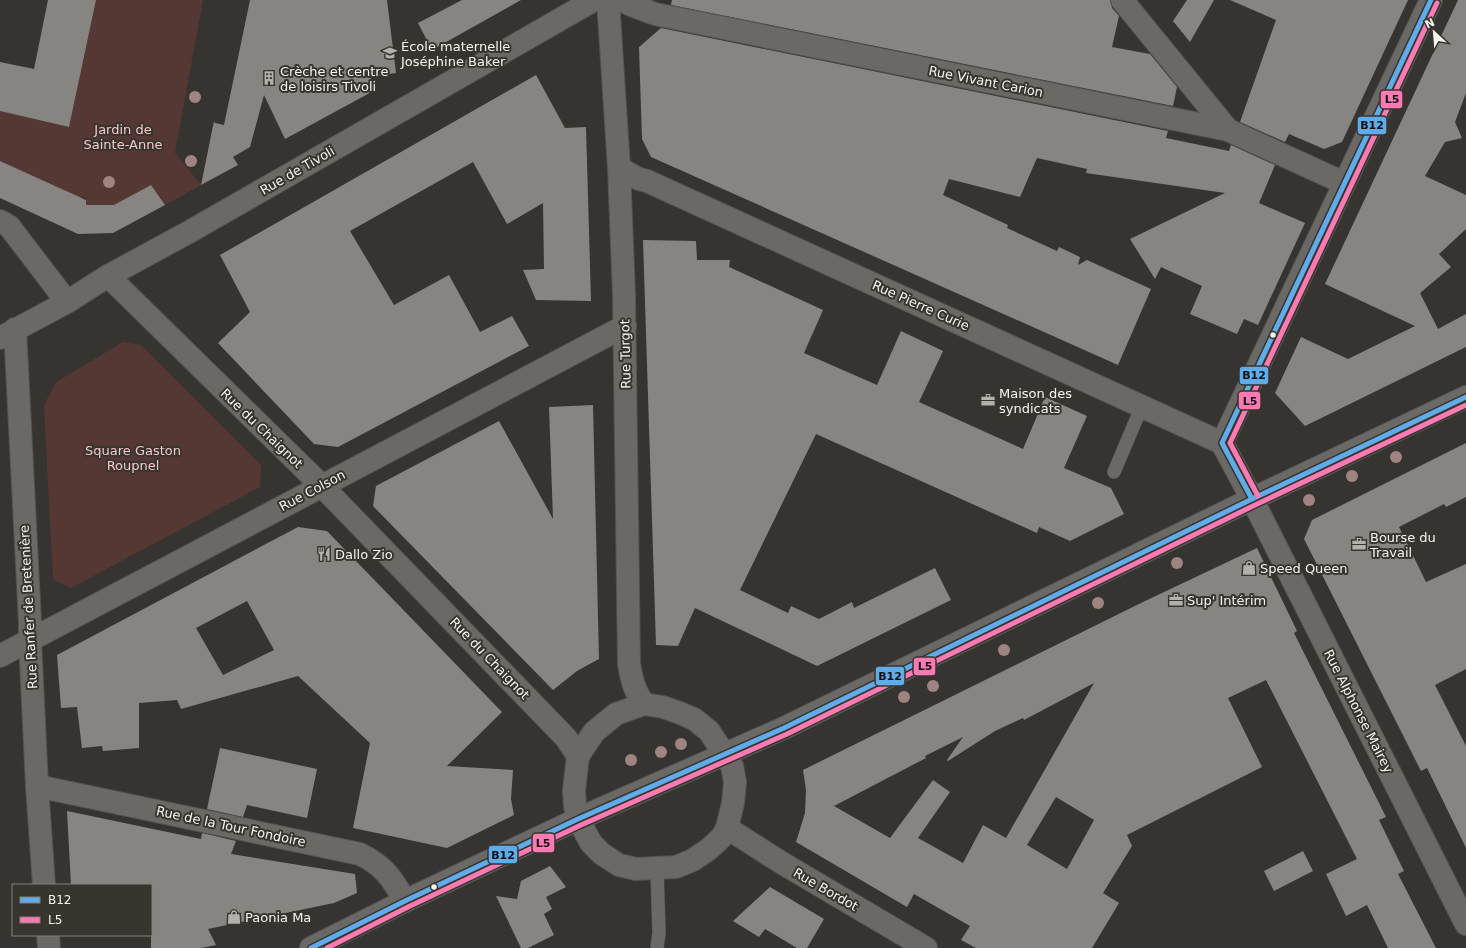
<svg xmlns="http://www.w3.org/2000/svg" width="1466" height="948" viewBox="0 0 1466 948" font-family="'DejaVu Sans',sans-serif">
	<rect width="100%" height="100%" fill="#353430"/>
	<g fill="#553734">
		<polygon points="96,0 203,0 175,153 201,185 165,205 151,185 114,205 86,205 86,197 78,197 0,161 0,111 69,127"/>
		<polygon points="123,342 141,345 261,465 260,487 71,588 53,580 44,405 56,382"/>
	</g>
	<g fill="#878582" fill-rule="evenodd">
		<polygon points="48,0 96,0 69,127 0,111 0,62 34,69"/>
		<polygon points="250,0 387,0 396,73 370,77 377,89 285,139 264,95 250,147 233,157 238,165 201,185 214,121 215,123 224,125"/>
		<polygon points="462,0 521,0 432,50 418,23"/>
		<polygon points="672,0 1110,0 1112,8 1119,16 1112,47 1150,54 1177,87 1173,106 671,5"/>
		<polygon points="1187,0 1214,0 1190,42 1173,21"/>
		<polygon points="1230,0 1408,0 1342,142 1324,149 1289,134 1285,142 1240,122 1276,20"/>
		<polygon points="1458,0 1466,0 1466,93 1455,122 1462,138 1445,142 1425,176 1466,195 1466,229 1439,254 1451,267 1420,293 1438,329 1466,314 1466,347 1305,426 1275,393 1301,337 1348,359 1415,326 1325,284"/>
		<polygon points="661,28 1168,131 1166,138 1229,151 1231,145 1275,165 1259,203 1305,223 1258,325 1244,319 1237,334 1190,314 1202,286 1161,267 1155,279 1130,239 1225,193 1086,173 1087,169 1037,158 1020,197 949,179 943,195 1008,225 1007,228 1057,251 1059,247 1080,257 1078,265 1087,260 1151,289 1118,365 651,157 642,139 639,47"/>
		<polygon points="536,75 565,128 586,127 591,301 536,300 523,270 544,269 543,203 507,224 473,162 350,231 394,305 449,275 480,332 512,316 529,346 338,447 314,444 218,343 250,312 220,255"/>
		<polygon points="0,161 86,200 86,205 114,205 151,185 165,205 113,233 78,234 0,198"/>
		<polygon points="643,240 696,241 697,260 730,260 729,267 823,310 804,353 877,385 901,331 943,351 919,402 1023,449 1045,397 1087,416 1064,468 1111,488 1124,514 1070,541 1039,527 1037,533 816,434 740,590 788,613 791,606 819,619 852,602 854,608 935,568 951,600 817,666 695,608 678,646 656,645"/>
		<polygon points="593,405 599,659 577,671 553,690 373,506 376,486 499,421 553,519 549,407"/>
		<polygon points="1466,443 1466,497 1446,507 1444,504 1399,527 1426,582 1466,564 1466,669 1435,685 1466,746 1466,848 1427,768 1421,771 1304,539 1312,520"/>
		<path d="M298,527L327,531L502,712L447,766L513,770L511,799L514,815L447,848L353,828L370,743L298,676L181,709L177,700L139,703V748L103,751L102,746L82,748L77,707L61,708L57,655ZM247,601L274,650L223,675L196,628Z"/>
		<path d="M1257,548L1297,631L1294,633L1386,817L1379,820L1404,871L1398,874L1436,948H1388L1367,905L1346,916L1326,874L1357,859L1266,680L1228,698L1262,767L1127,835L1132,846L1103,893L1119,903L1092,948H976L961,940L970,926L914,894L907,907L796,842L805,813L806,790L803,770L1143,602ZM1094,683L1006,838L983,825L963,863L918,838L950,792L933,780L890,838L834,806L926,758L925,756L963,737L947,760L948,761L995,731L1023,718L1024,720ZM1056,797L1094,820L1067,869L1027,845Z"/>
		<polygon points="220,748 317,769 307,818 247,805 243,817 207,809"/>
		<polygon points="67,811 201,839 202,833 236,841 231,854 355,874 357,893 334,903 208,929 216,945 201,948 151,948 151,885 71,885"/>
		<polygon points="1303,851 1313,871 1274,891 1264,871"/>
		<polygon points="550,866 566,887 546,897 552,909 544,914 554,935 528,948 521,948 496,896 517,899 521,881"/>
		<polygon points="770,887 824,919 807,948 797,948 765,929 759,937 733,921"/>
	</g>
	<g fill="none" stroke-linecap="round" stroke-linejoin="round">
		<defs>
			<g id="lane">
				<polyline points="1114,472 1142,406"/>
				<polyline points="657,869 659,933 657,948"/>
			</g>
			<g id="street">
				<path d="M608,0L619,168L624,296L629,664C632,681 634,690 644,704"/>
				<polyline points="621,0 631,5 655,14 1228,130 1344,183"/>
				<polyline points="1122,0 1228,130"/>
				<polyline points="619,168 639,179 647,181 1222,443"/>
				<polyline points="0,221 9,226 67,302"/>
				<polyline points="108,276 321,485 566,738 578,756"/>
				<polyline points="15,329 30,622 30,640 37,786 44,885"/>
				<polyline points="1252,499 1466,924"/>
				<polyline points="0,656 625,326"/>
				<polygon points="644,704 663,707 680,713 694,719 709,731 732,766 735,782 733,803 727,828 722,837 709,849 693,860 676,867 636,869 619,865 602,854 591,843 578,819 575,806 574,790 578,756 594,732 616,714"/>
				<path d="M37,786L360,854C384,866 392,878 405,901"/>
				<polyline points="727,828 782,863 926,948"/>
				<polyline points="48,935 49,948"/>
			</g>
			<g id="secondary">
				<polyline points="0,338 67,302 108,276 189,232 594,0"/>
				<polyline points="1252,499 1222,443 1431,0"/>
				<polyline points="311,948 405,901 578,819 784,728 1252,499 1466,397"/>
			</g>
		</defs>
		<use href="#lane" stroke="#545350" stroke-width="14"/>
		<use href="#street" stroke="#545350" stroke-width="24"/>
		<use href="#secondary" stroke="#545350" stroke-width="24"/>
		<use href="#lane" stroke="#6a6966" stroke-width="13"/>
		<use href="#street" stroke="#6a6966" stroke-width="22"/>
		<use href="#secondary" stroke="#6a6966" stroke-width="22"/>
		<defs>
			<g id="bus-1">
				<polyline points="1252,499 1222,443 1431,0"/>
				<polyline points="311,948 405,901 578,819 784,728 1252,499 1466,397"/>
			</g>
			<g id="bus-2">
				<polyline points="1258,496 1230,443 1437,3"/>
				<polyline points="327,948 408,907 581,825 787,734 1255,505 1466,405"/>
			</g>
		</defs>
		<use href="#bus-1" stroke="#37352e" stroke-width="8"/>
		<use href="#bus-2" stroke="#37352e" stroke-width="8"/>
		<use href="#bus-1" stroke="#60abea" stroke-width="5"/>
		<use href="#bus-2" stroke="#fb7ab4" stroke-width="5"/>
	</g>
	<g fill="#9f8481">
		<circle cx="195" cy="97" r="6"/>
		<circle cx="191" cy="161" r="6"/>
		<circle cx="109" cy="182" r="6"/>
		<circle cx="1396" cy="457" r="6"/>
		<circle cx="1352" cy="476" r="6"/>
		<circle cx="1309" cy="500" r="6"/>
		<circle cx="1177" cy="563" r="6"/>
		<circle cx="1098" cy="603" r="6"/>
		<circle cx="1004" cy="650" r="6"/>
		<circle cx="933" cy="686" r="6"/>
		<circle cx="904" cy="697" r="6"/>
		<circle cx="681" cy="744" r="6"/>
		<circle cx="661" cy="752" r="6"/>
		<circle cx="631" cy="760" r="6"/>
	</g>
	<defs>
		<symbol id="school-bare" viewBox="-9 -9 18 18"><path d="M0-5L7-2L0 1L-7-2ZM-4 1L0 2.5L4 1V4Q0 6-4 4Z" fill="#b2b1ac" stroke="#37352e" stroke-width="2.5" paint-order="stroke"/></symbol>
		<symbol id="building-bare" viewBox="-9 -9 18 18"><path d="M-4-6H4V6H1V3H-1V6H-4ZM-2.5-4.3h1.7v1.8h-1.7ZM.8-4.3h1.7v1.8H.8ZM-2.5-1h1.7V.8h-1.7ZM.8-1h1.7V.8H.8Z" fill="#b2b1ac" stroke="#37352e" stroke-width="2.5" paint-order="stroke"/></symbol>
		<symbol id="office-bare" viewBox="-9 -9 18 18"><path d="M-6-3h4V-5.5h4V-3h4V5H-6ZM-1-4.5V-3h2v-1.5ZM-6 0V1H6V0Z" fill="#b2b1ac" stroke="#37352e" stroke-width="2.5" paint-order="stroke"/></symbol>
		<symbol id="restaurant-bare" viewBox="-9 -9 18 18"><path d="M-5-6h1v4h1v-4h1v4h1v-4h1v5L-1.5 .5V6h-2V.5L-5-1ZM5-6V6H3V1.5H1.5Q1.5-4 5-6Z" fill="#b2b1ac" stroke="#37352e" stroke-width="2.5" paint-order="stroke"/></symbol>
		<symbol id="shop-bare" viewBox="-9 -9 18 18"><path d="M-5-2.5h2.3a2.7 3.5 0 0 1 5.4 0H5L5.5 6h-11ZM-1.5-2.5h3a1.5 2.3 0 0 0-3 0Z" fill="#b2b1ac" stroke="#37352e" stroke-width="2.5" paint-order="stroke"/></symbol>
	</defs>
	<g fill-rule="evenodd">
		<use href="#school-bare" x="380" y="43" width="20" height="20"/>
		<use href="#building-bare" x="259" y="68" width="20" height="20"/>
		<use href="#office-bare" x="978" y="390" width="20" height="20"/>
		<use href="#office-bare" x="1349" y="534" width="20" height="20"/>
		<use href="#restaurant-bare" x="314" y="544" width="20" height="20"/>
		<use href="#shop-bare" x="1239" y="558" width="20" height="20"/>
		<use href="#office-bare" x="1166" y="590" width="20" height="20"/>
		<use href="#shop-bare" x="224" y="907" width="20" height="20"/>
	</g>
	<g fill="#f5f4ef" stroke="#37352e" stroke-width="1.5">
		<circle cx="1273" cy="335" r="3.5"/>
		<circle cx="434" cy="887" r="3.5"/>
	</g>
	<g text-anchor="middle" stroke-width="4" stroke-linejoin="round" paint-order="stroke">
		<g font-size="13" fill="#f5f4ef" stroke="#37352e" text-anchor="start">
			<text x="401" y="51">École maternelle<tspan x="401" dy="15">Joséphine Baker</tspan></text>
			<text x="280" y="76">Crèche et centre<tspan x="280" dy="15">de loisirs Tivoli</tspan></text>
			<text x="999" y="398">Maison des<tspan x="999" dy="15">syndicats</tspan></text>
			<text x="1370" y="542">Bourse du<tspan x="1370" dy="15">Travail</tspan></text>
			<text x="335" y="559">Dallo Zio</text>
			<text x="1260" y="573">Speed Queen</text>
			<text x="1187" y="605">Sup' Intérim</text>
			<text x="245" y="922">Paonia Ma</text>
		</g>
		<g font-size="13" fill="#f5f4ef" stroke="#37352e">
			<text transform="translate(986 81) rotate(11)" y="5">Rue Vivant Carion</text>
			<text transform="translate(297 170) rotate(-30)" y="5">Rue de Tivoli</text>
			<text transform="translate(921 305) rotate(24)" y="5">Rue Pierre Curie</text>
			<text transform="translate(625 354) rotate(-91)" y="5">Rue Turgot</text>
			<text transform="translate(262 428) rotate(44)" y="5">Rue du Chaignot</text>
			<text transform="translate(312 490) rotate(-28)" y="5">Rue Colson</text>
			<text transform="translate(28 607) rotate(-93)" y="5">Rue Ranfer de Bretenière</text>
			<text transform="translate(490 658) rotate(46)" y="5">Rue du Chaignot</text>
			<text transform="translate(1359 711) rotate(63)" y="5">Rue Alphonse Mairey</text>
			<text transform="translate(231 826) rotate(12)" y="5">Rue de la Tour Fondoire</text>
			<text transform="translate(826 889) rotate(30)" y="5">Rue Bordot</text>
		</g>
		<g font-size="13" fill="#f6c6c3" stroke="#37352e">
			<text x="123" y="134">Jardin de<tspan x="123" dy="15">Sainte-Anne</tspan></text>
			<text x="133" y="455">Square Gaston<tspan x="133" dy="15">Roupnel</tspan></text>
		</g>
	</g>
	<g stroke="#37352e" stroke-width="1.5">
		<rect x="1380" y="90" width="23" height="19" rx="4" fill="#fb7ab4"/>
		<rect x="1357" y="116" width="30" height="19" rx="4" fill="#60abea"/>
		<rect x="1239" y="366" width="30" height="19" rx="4" fill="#60abea"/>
		<rect x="1238" y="391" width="23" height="19" rx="4" fill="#fb7ab4"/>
		<rect x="913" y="657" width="23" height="19" rx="4" fill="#fb7ab4"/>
		<rect x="875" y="666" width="30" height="20" rx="4" fill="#60abea"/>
		<rect x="532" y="833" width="23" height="20" rx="4" fill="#fb7ab4"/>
		<rect x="488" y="845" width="30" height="19" rx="4" fill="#60abea"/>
	</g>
	<g font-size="11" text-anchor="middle" font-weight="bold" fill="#111">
		<text x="1392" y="103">L5</text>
		<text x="1372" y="129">B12</text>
		<text x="1254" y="379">B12</text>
		<text x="1250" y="405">L5</text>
		<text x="925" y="670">L5</text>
		<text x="890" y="680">B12</text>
		<text x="543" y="847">L5</text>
		<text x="503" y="859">B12</text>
	</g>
	<rect x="12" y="884" width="140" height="52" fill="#37352e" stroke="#83817b"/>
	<rect x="20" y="897" width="20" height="6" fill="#60abea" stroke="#83817b"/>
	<text x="48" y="904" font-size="12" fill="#f5f4ef">B12</text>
	<rect x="20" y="917" width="20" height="6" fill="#fb7ab4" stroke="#83817b"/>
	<text x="48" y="924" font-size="12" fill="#f5f4ef">L5</text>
	<g transform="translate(1434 32) rotate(334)" stroke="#37352e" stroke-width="3" paint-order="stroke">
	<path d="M0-3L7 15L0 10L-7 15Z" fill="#f5f4ef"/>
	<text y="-6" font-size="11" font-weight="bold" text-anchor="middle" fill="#f5f4ef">N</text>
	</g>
</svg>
